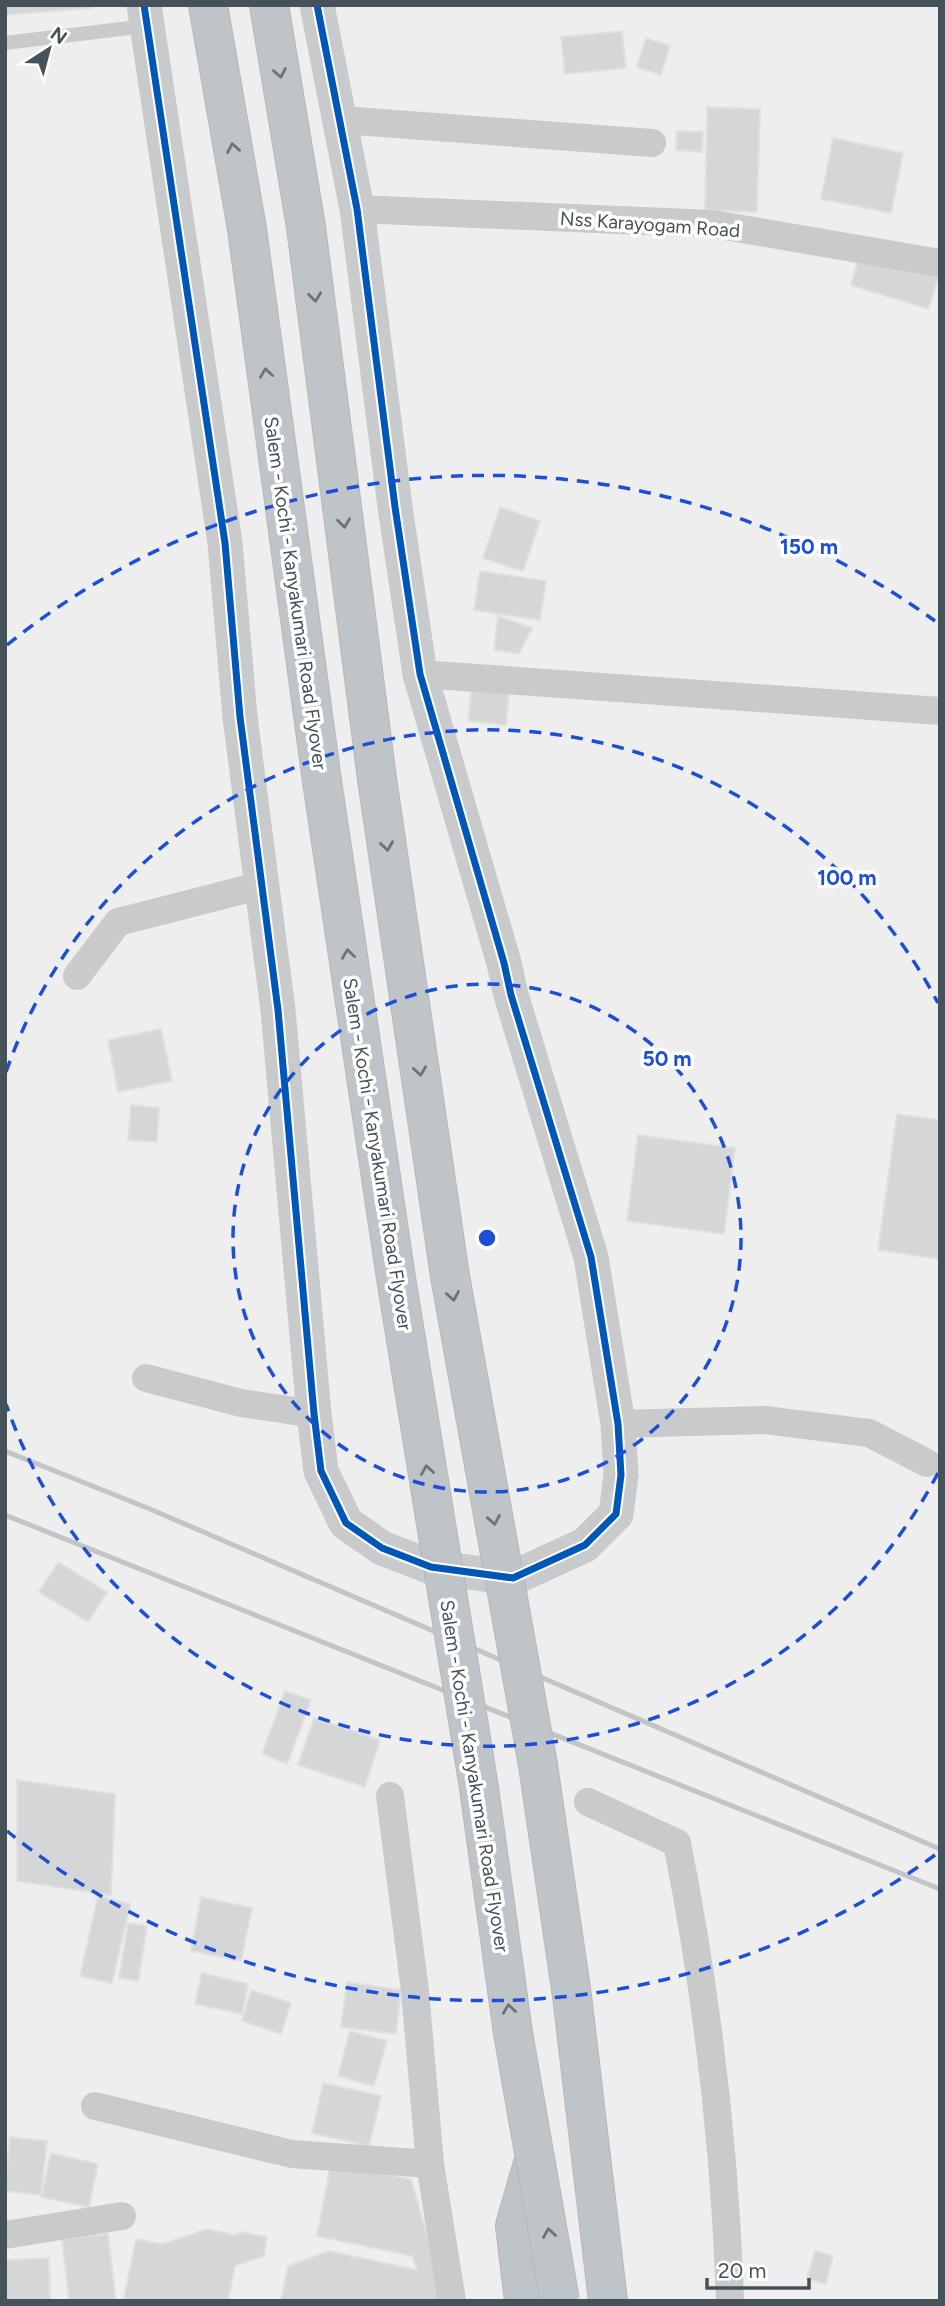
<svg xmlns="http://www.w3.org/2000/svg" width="945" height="2306" viewBox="0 0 945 2306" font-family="Figtree,sans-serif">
	<rect width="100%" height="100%" fill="#efeeee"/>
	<g fill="#d5d6d7" stroke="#e0e0e1" stroke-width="2">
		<polygon points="5,5 92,5 92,8 5,15"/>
		<polygon points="622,31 626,68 565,74 561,37"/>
		<polygon points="646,38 670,46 661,75 637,67"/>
		<polygon points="707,107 760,109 757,212 705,210"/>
		<polygon points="677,131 703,132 702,152 676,150"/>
		<polygon points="833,138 903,153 891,213 821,199"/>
		<polygon points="861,249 940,273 928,309 851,285"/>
		<polygon points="500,507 540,521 523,571 483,558"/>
		<polygon points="480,571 546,581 540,620 474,610"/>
		<polygon points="498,616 532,628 519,654 494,650"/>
		<polygon points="472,688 509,692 506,725 468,721"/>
		<polygon points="161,1029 172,1081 118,1092 108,1040"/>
		<polygon points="131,1105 159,1108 157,1142 128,1140"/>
		<polygon points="897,1114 940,1120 940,1259 878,1250"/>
		<polygon points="638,1135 735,1148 724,1234 627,1221"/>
		<polygon points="58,1562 107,1592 88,1622 39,1592"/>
		<polygon points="285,1691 311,1700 287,1764 262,1754"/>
		<polygon points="314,1718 380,1740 365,1787 298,1765"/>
		<polygon points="17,1780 115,1794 111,1895 17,1881"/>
		<polygon points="98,1896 130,1904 112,1983 80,1976"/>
		<polygon points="201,1897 252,1908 241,1961 191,1951"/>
		<polygon points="128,1923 147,1926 138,1981 119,1978"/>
		<polygon points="202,1973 248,1984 242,2014 195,2004"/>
		<polygon points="347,1982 401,1990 396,2034 341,2027"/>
		<polygon points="251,1990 291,2003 281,2034 242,2021"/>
		<polygon points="350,2031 387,2041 374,2086 338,2076"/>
		<polygon points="323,2083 381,2096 369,2146 312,2133"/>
		<polygon points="10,2137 47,2141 41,2195 5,2191"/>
		<polygon points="51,2153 98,2164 89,2207 41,2197"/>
		<polygon points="331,2163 411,2179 443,2291 443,2301 281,2301 288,2266 329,2251 417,2270 412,2256 317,2236"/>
		<polygon points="207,2229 235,2235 242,2232 267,2237 264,2256 235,2266 228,2301 125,2301 124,2297 136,2239 162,2244"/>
		<polygon points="108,2234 116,2301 69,2301 62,2239"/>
		<polygon points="815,2251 833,2256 826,2284 807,2279"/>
		<polygon points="49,2258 50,2301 5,2301 5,2260"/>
	</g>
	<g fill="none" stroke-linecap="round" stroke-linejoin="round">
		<defs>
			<g id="trunk">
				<polyline points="208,5 247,229 322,781"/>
				<polyline points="269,5 306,227 377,779"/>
				<polyline points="524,2301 515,2226 534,2160"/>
			</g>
		</defs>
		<use href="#trunk" stroke="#b3b9be" stroke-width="40"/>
		<polyline stroke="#c8cacc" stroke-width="14" points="5,43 146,26"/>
		<g stroke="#c8cacc" stroke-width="28">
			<polyline points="341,120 652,143"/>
			<polyline points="357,209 713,224 940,263"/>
			<polyline points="420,674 940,711"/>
			<polyline points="77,976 118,922 263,885"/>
			<polyline points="146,1378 241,1403 314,1414"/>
			<polyline points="618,1424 765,1420 869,1433 927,1463"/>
			<polyline points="390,1796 415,1991 430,2164 452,2301"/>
			<path d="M588,1802L677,1843C707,1994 725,2147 730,2301"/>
			<polyline points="95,2106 292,2154 430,2164"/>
			<polyline points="5,2235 122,2216"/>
		</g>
		<polyline stroke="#c8cacc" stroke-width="35" points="144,5 225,543 240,717 278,1010 314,1414 321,1471 346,1523 382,1548 431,1567 513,1578 585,1545 616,1514 621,1475 618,1424 591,1257 511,995 504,963 420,674 395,507 357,209 317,5"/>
		<use href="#trunk" stroke="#bec4c7" stroke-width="38"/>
		<g stroke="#c3c4c6" stroke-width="5">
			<polyline points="5,1451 150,1509 940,1849"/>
			<polyline points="5,1515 940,1889"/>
		</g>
		<defs>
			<g id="trunk-bridge">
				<polyline points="377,779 450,1276 538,1765 572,1996 608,2301"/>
				<polyline points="322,781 396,1278 479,1788 513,2033 560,2301"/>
			</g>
		</defs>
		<use href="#trunk-bridge" stroke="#b3b9be" stroke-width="40" stroke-linecap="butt"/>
		<use href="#trunk-bridge" stroke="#bec4c7" stroke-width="38"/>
		<defs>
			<polyline id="cycleway" points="144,5 225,543 240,717 278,1010 314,1414 321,1471 346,1523 382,1548 431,1567 513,1578 585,1545 616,1514 621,1475 618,1424 591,1257 511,995 504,963 420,674 395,507 357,209 317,5"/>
		</defs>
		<use href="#cycleway" stroke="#fff" stroke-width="11"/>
		<use href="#cycleway" stroke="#0057b8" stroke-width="7"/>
	</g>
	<defs><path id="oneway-chevron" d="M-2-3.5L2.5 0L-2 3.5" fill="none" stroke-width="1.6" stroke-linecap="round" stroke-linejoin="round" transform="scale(1.75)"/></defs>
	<g stroke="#6a747b">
		<use href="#oneway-chevron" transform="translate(280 73) rotate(80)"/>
		<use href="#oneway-chevron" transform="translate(233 148) rotate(-100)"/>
		<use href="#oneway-chevron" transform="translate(315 297) rotate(83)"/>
		<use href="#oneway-chevron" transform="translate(266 373) rotate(-98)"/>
		<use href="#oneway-chevron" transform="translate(344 523) rotate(83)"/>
		<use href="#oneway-chevron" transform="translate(387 846) rotate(82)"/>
		<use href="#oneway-chevron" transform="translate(348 954) rotate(-98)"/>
		<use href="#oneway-chevron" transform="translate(420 1071) rotate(82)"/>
		<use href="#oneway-chevron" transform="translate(453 1296) rotate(80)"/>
		<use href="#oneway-chevron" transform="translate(427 1470) rotate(-99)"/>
		<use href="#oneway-chevron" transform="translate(494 1520) rotate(80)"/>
		<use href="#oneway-chevron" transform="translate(509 2009) rotate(-98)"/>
		<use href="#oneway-chevron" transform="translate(549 2233) rotate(-99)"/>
	</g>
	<g fill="none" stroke="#1d4ed8" stroke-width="3.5" stroke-dasharray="12 9">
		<circle cx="487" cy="1238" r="254"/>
		<path d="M938 1473A509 509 0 0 1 6 1404M6 1072A509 509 0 0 1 938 1003"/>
		<path d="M935 1855A763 763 0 0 1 7 1831M7 645A763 763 0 0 1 935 621"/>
	</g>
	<g text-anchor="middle" stroke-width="7" stroke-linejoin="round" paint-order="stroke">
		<g font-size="19" fill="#46525a" stroke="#fff">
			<text transform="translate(650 224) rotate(4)" y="7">Nss Karayogam Road</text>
			<text transform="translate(296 593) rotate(82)" y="7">Salem - Kochi - Kanyakumari Road Flyover</text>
			<text transform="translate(378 1154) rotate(81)" y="7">Salem - Kochi - Kanyakumari Road Flyover</text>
			<text transform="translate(475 1776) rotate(81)" y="7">Salem - Kochi - Kanyakumari Road Flyover</text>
		</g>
	</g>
	<circle cx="487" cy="1238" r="10" fill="#1d4ed8" stroke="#fff" stroke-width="3.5"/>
	<g font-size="21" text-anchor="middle" font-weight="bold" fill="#1d4ed8" stroke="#fff" stroke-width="7" stroke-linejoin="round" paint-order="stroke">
		<text x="809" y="554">150 m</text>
		<text x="847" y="885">100 m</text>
		<text x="667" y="1066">50 m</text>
	</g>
	<rect width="945" height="2306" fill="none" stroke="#46525a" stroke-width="14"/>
	<g transform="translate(49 49) rotate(36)" stroke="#ffffff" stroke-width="5" paint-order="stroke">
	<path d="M0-5L12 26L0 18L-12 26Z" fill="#46525a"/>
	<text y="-10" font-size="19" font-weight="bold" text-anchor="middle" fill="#46525a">N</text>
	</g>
	<path d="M707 2278v10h102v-10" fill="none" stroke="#46525a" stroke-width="3.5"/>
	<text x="718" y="2278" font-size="21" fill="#46525a" stroke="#ffffff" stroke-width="5" paint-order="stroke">20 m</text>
</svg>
